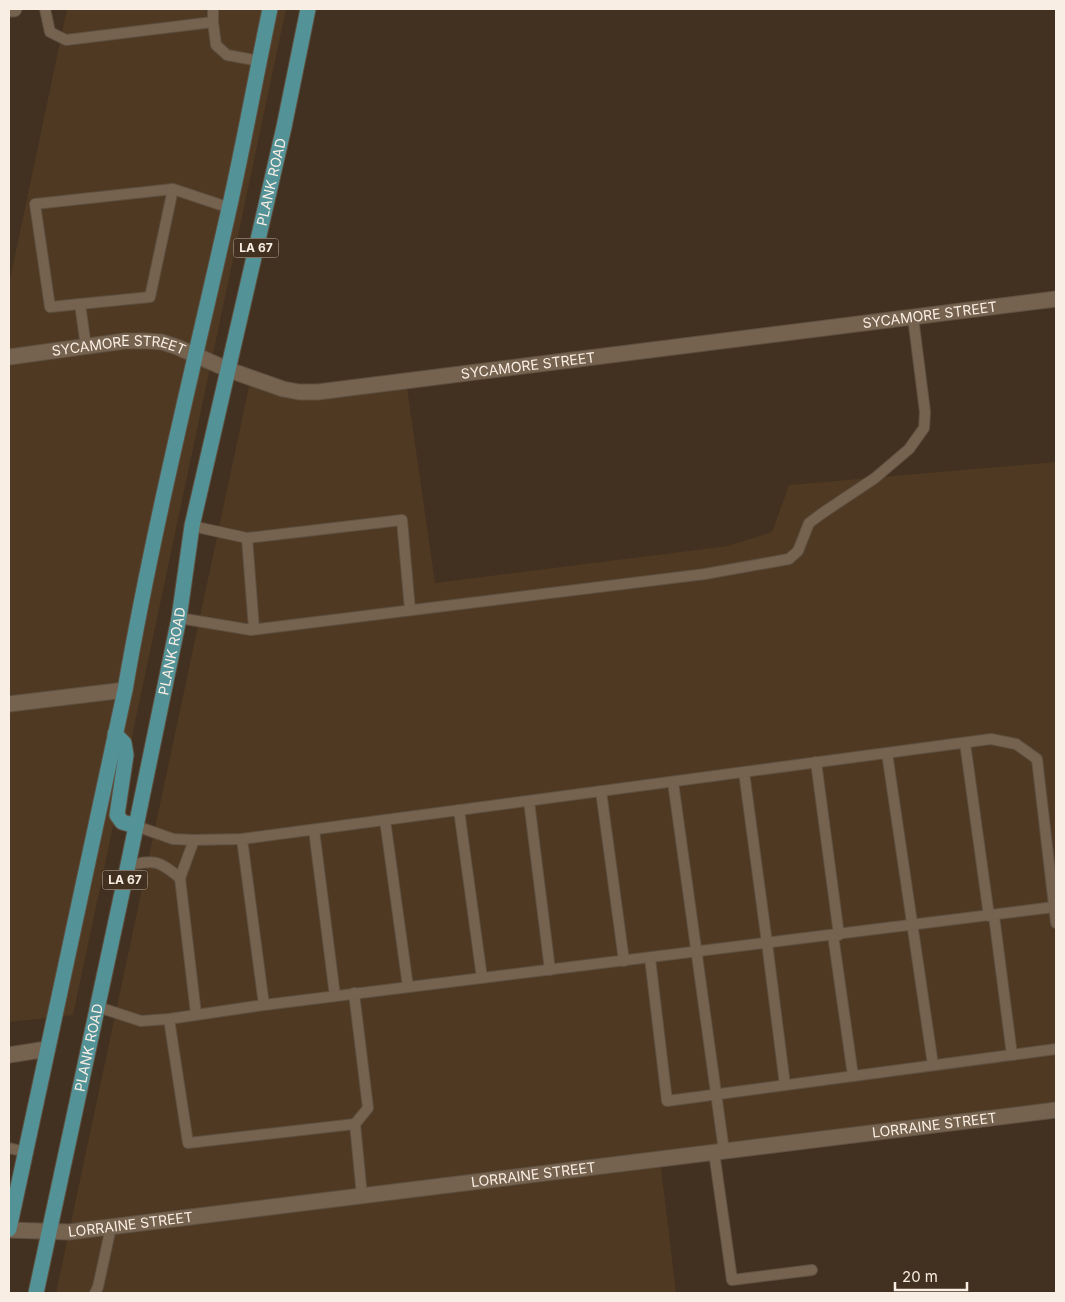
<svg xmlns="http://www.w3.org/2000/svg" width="1065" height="1302" viewBox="0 0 1065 1302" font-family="Inter,sans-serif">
	<rect width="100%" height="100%" fill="#423120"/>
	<g fill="#4f3922">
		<polygon points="67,9 286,9 73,1015 9,1022 9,284"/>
		<polygon points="251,377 283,389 406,381 435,583 728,546 772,532 789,485 1056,462 1056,1110 660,1159 676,1293 56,1293"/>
	</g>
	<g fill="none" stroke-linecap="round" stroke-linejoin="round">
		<defs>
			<g id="service">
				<polyline points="45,9 50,32 66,40 213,22 213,9"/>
				<polyline points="213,22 216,45 227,55 259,61"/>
				<polyline points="173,189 35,204 50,307 150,297 173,189 230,208"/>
				<polyline points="80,304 86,347"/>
				<polyline points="192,526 247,538 402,520 410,610"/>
				<polyline points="247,538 254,629"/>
				<polyline points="179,618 251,630 705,574 789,559 798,551 809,523 824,512 875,478 909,449 924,428 925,412 913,317"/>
				<polyline points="965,743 989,916"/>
				<polyline points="887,753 933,1065"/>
				<polyline points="816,762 839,935"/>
				<polyline points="744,772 767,943 785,1085"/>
				<polyline points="673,782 724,1151"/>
				<polyline points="601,791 624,961"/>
				<polyline points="529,801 550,970"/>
				<polyline points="459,810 482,978"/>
				<polyline points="385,820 408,987"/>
				<polyline points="136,826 173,839 194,840"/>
				<polyline points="314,830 335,996"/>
				<polyline points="242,839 264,1005"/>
				<path d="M128,865C156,860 158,860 180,878"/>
				<polyline points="994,916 1012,1055"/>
				<polyline points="833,935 853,1076"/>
				<polyline points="650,958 667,1101 1056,1049"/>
				<polyline points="354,993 368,1108 355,1124 362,1196"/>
				<polyline points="98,1007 141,1021 169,1019 264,1005 1054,907"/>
				<polyline points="196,1014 180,878 194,840 242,839 991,739 1016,744 1037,759 1056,923"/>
				<polyline points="169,1019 188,1143 355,1124"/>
				<polyline points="9,1148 25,1152"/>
				<polyline points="714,1152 732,1280 812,1270"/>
				<polyline points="95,1293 98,1287 111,1227"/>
			</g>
			<g id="minor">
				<polyline points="9,9 14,9"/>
				<path id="s1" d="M9,357L125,341H146L162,342L177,347L229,370L283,389L299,392H318L1056,299"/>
				<polyline points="9,704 125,690"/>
				<polyline points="9,1055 47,1049"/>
				<path id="s2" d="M9,1230L69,1232L1056,1110"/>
			</g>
			<g id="primary">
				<polyline points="115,734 124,743 126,755 117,815 122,822 136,826"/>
				<path d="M9,1229L125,690C153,528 193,369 229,209C244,143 256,75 270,9"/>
				<path id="s3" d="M36,1293L128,865L179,618L192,526L284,127L308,9"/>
			</g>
		</defs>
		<use href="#service" stroke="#5e5041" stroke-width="12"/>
		<use href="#minor" stroke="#5e5041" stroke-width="17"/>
		<use href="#primary" stroke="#5e5041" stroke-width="17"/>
		<use href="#service" stroke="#75624f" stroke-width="10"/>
		<use href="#minor" stroke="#75624f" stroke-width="15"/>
		<use href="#primary" stroke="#539398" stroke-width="15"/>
	</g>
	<g text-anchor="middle" stroke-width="4" stroke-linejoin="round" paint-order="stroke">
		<g fill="#423120" stroke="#c2b5a8" stroke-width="1">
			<rect x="233.5" y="238.5" width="45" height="19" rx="4"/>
			<rect x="102.5" y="870.5" width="45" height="19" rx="4"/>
		</g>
		<g font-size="12" font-weight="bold" fill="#f9eee3">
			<text x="256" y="252">LA 67</text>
			<text x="125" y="884">LA 67</text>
		</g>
		<g font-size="14" fill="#f9eee3" stroke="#423120">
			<text dy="5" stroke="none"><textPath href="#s3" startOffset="1136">PLANK ROAD</textPath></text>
			<text dy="5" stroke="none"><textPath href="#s1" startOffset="936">SYCAMORE STREET</textPath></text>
			<text dy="5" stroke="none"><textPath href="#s1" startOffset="111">SYCAMORE STREET</textPath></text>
			<text dy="5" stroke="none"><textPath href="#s1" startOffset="531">SYCAMORE STREET</textPath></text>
			<text dy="5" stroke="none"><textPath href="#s3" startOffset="656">PLANK ROAD</textPath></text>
			<text dy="5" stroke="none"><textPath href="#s3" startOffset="251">PLANK ROAD</textPath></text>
			<text dy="5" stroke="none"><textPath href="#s2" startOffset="932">LORRAINE STREET</textPath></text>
			<text dy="5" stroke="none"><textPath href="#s2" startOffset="528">LORRAINE STREET</textPath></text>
			<text dy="5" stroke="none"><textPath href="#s2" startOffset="122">LORRAINE STREET</textPath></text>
		</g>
	</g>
	<rect width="1065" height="1302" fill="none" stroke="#f9eee3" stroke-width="20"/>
	<path d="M895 1282v8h72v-8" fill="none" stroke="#f9eee3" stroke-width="2.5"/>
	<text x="902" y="1282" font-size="15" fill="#f9eee3" stroke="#423120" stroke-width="4" paint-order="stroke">20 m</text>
</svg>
